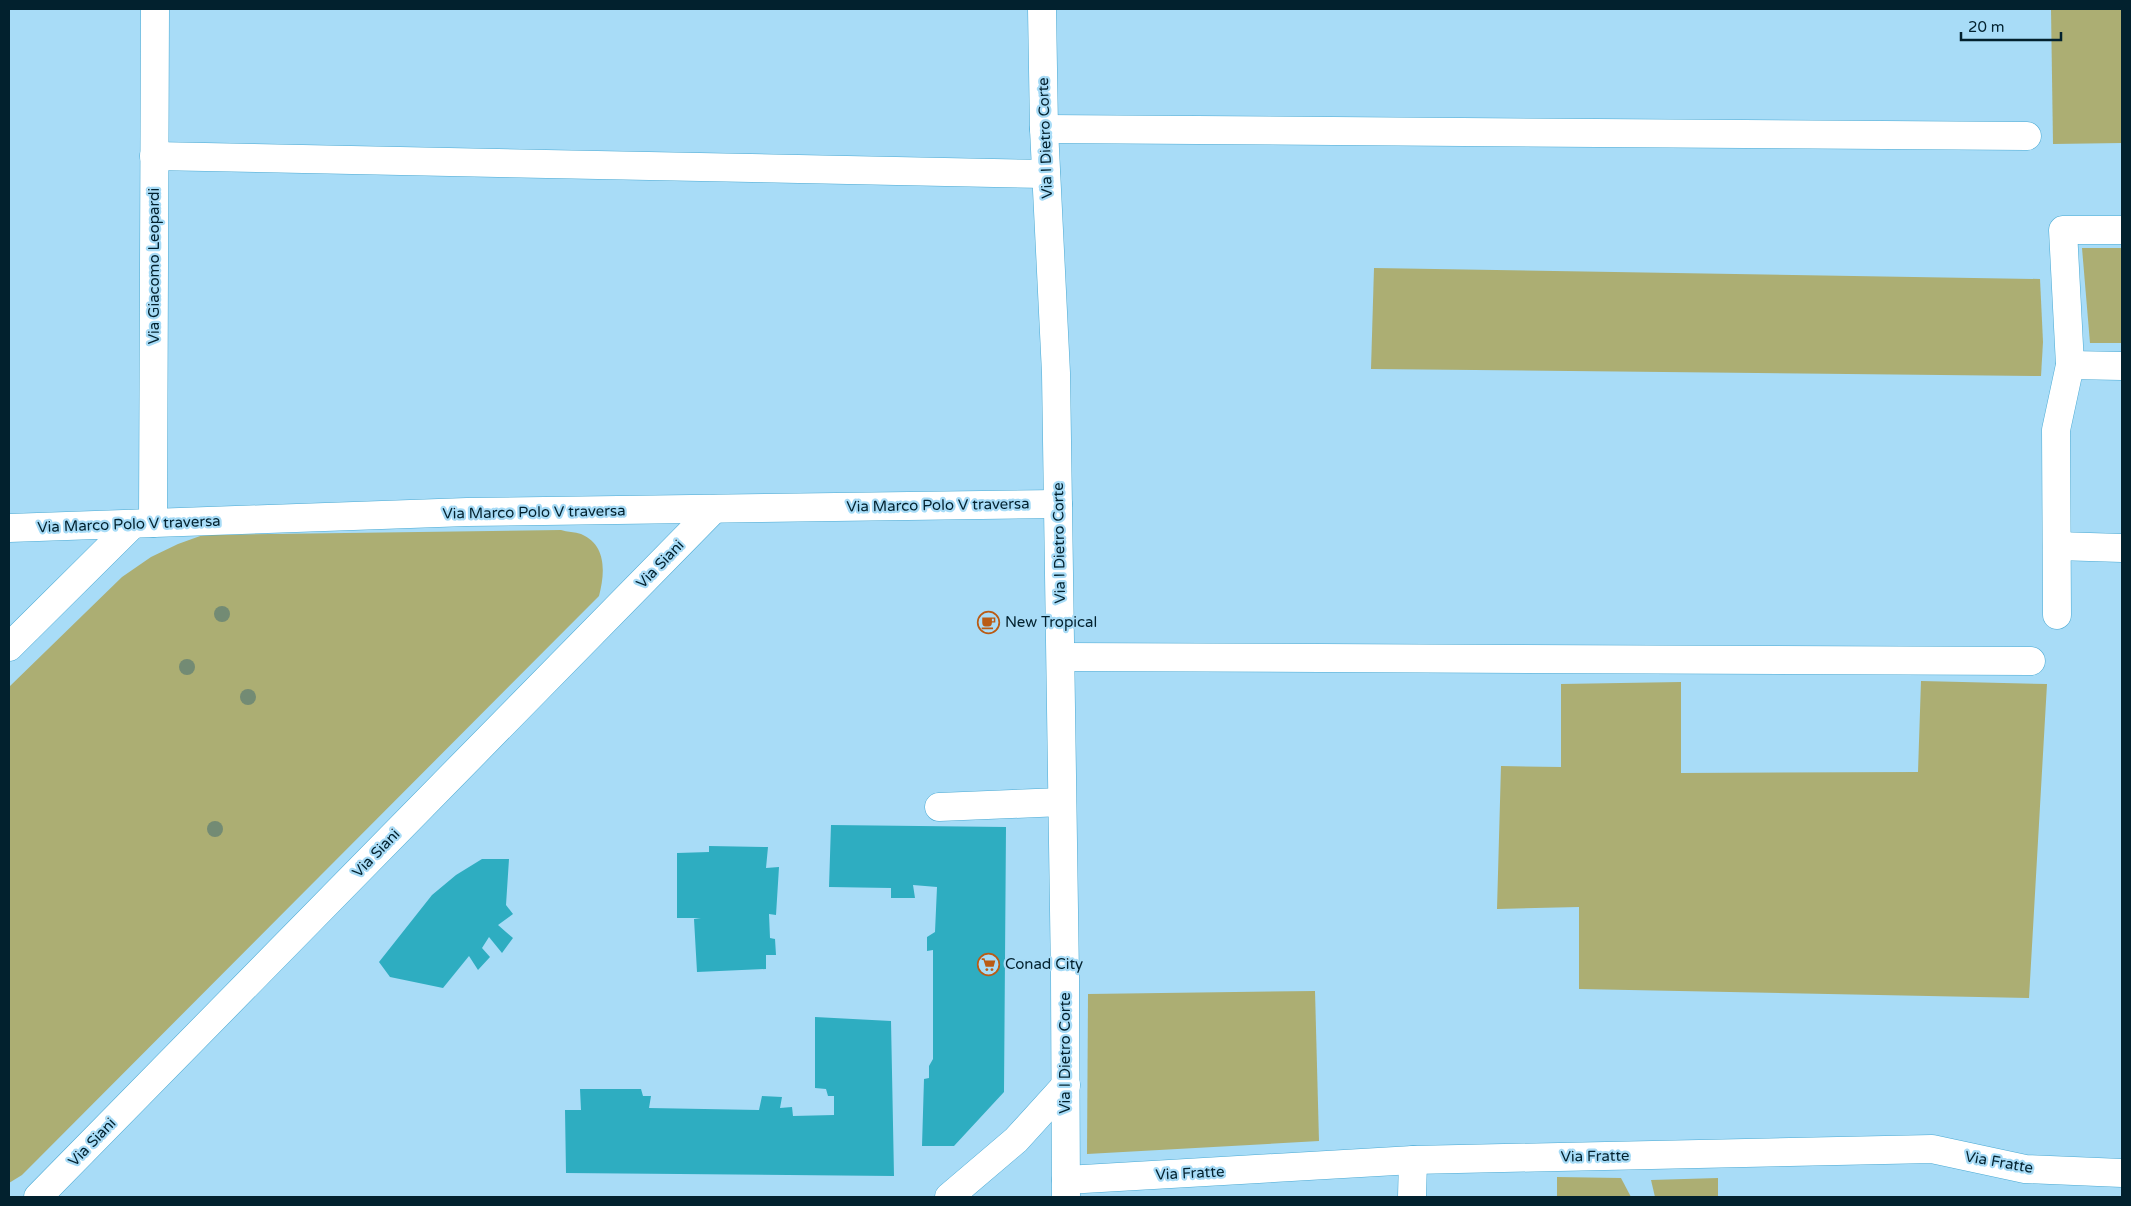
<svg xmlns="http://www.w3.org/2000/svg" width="2131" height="1206" viewBox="0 0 2131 1206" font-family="'Varela Round',sans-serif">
	<rect width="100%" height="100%" fill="#a8dcf7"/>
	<g fill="#acae73">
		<polygon points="2051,9 2122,9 2122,143 2053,144"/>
		<polygon points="2082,248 2122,248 2122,343 2090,343"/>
		<polygon points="1374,268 2040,279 2043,342 2041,376 1371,369"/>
		<path d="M561,530C567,532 575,532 581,534C607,545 605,573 599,596L22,1175L9,1183V687L122,577L151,557L178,544L203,535Z"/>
		<polygon points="1921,681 2047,684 2029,998 1579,989 1579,907 1497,909 1501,766 1561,767 1561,684 1681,682 1681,773 1918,772"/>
		<polygon points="1315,991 1319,1141 1087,1154 1088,994"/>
		<polygon points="1557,1177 1621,1178 1631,1197 1557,1197"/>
		<polygon points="1718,1178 1718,1197 1655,1197 1651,1180"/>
	</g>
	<g fill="#2eadc1">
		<polygon points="831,825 1006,827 1004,1092 954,1146 922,1146 924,1079 929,1078 929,1066 933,1059 933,950 927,951 927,937 935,932 937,887 913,885 915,898 891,898 891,888 829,887"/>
		<polygon points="709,846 768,847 766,868 779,867 776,915 769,914 770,938 775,939 776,955 766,955 766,969 697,972 694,919 701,918 677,918 677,853 709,852"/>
		<polygon points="482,859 509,859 506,905 513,914 498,925 513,938 502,953 489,937 482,948 490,957 478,970 469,956 443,988 390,977 379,962 432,895 456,875"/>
		<polygon points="815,1017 891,1021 894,1176 566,1173 565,1110 581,1110 580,1089 641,1089 643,1096 651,1096 649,1108 759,1110 762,1096 782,1097 780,1108 792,1107 793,1116 834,1115 834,1096 828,1096 826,1089 815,1088"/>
	</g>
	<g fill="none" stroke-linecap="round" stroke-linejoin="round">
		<defs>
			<g id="minor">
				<polyline points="1042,9 1044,129 1056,373 1065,977 1066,1197"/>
				<polyline points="1044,129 2027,136"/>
				<polyline points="154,156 1046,174"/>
				<polyline points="2070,365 2063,230 2122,230"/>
				<polyline points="153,523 155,9"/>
				<polyline points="9,528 467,512 1058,504"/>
				<polyline points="2057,546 2122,548"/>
				<polyline points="2057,615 2056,430 2070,365 2122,366"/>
				<polyline points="9,647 133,524"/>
				<polyline points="1061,657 2031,661"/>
				<polyline points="939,807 1062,802"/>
				<polyline points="1066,1180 1413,1160 1932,1149 2025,1169 2122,1173"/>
				<polyline points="38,1197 714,509"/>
				<polyline points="949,1197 1016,1140 1066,1085"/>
				<polyline points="1412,1197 1413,1160"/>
			</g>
		</defs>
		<use href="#minor" stroke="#49a9d3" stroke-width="29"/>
		<use href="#minor" stroke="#fff" stroke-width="28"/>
	</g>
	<g fill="#738b74">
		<circle cx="222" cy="614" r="8"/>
		<circle cx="187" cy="667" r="8"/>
		<circle cx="248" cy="697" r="8"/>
		<circle cx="215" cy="829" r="8"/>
	</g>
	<defs>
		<symbol id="cafe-ring" viewBox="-11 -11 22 22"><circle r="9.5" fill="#a8dcf7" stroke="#ba5b14" stroke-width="1.5"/><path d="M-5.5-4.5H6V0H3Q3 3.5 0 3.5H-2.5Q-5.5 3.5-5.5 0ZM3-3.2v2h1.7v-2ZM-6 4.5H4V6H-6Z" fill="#ba5b14"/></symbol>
		<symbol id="supermarket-ring" viewBox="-11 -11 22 22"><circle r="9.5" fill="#a8dcf7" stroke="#ba5b14" stroke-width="1.5"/><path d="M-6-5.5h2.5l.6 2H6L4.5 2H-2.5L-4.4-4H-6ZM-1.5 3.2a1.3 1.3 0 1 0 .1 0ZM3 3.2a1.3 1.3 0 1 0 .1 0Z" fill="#ba5b14"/></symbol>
	</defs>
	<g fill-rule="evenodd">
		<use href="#cafe-ring" x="976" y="610" width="25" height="25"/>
		<use href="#supermarket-ring" x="976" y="952" width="25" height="25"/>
	</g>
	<g text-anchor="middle" stroke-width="4.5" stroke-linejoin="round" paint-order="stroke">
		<g font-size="15" fill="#02212e" stroke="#a8dcf7">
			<text transform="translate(1045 138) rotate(-92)" y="5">Via I Dietro Corte</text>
			<text transform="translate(154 266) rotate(-90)" y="5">Via Giacomo Leopardi</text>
			<text transform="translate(938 505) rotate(-1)" y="5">Via Marco Polo V traversa</text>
			<text transform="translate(534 512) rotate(-1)" y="5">Via Marco Polo V traversa</text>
			<text transform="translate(129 524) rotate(-2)" y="5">Via Marco Polo V traversa</text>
			<text transform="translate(1059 543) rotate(-91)" y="5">Via I Dietro Corte</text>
			<text transform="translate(660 564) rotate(-46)" y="5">Via Siani</text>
			<text transform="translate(376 853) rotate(-46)" y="5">Via Siani</text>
			<text transform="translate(1065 1053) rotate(-90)" y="5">Via I Dietro Corte</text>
			<text transform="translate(92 1142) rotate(-46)" y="5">Via Siani</text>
			<text transform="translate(1595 1156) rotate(-1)" y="5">Via Fratte</text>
			<text transform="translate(1999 1162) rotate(10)" y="5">Via Fratte</text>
			<text transform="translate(1190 1173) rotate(-3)" y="5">Via Fratte</text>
		</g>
		<g font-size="15" fill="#02212e" stroke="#a8dcf7" text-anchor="start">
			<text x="1005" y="627">New Tropical</text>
			<text x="1005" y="969">Conad City</text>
		</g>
	</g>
	<rect width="2131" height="1206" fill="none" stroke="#02212e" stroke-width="20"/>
	<path d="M1961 32v8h100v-8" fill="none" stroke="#02212e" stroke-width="2.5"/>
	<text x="1968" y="32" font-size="15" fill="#02212e" stroke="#a8dcf7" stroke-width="4" paint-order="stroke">20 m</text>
</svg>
